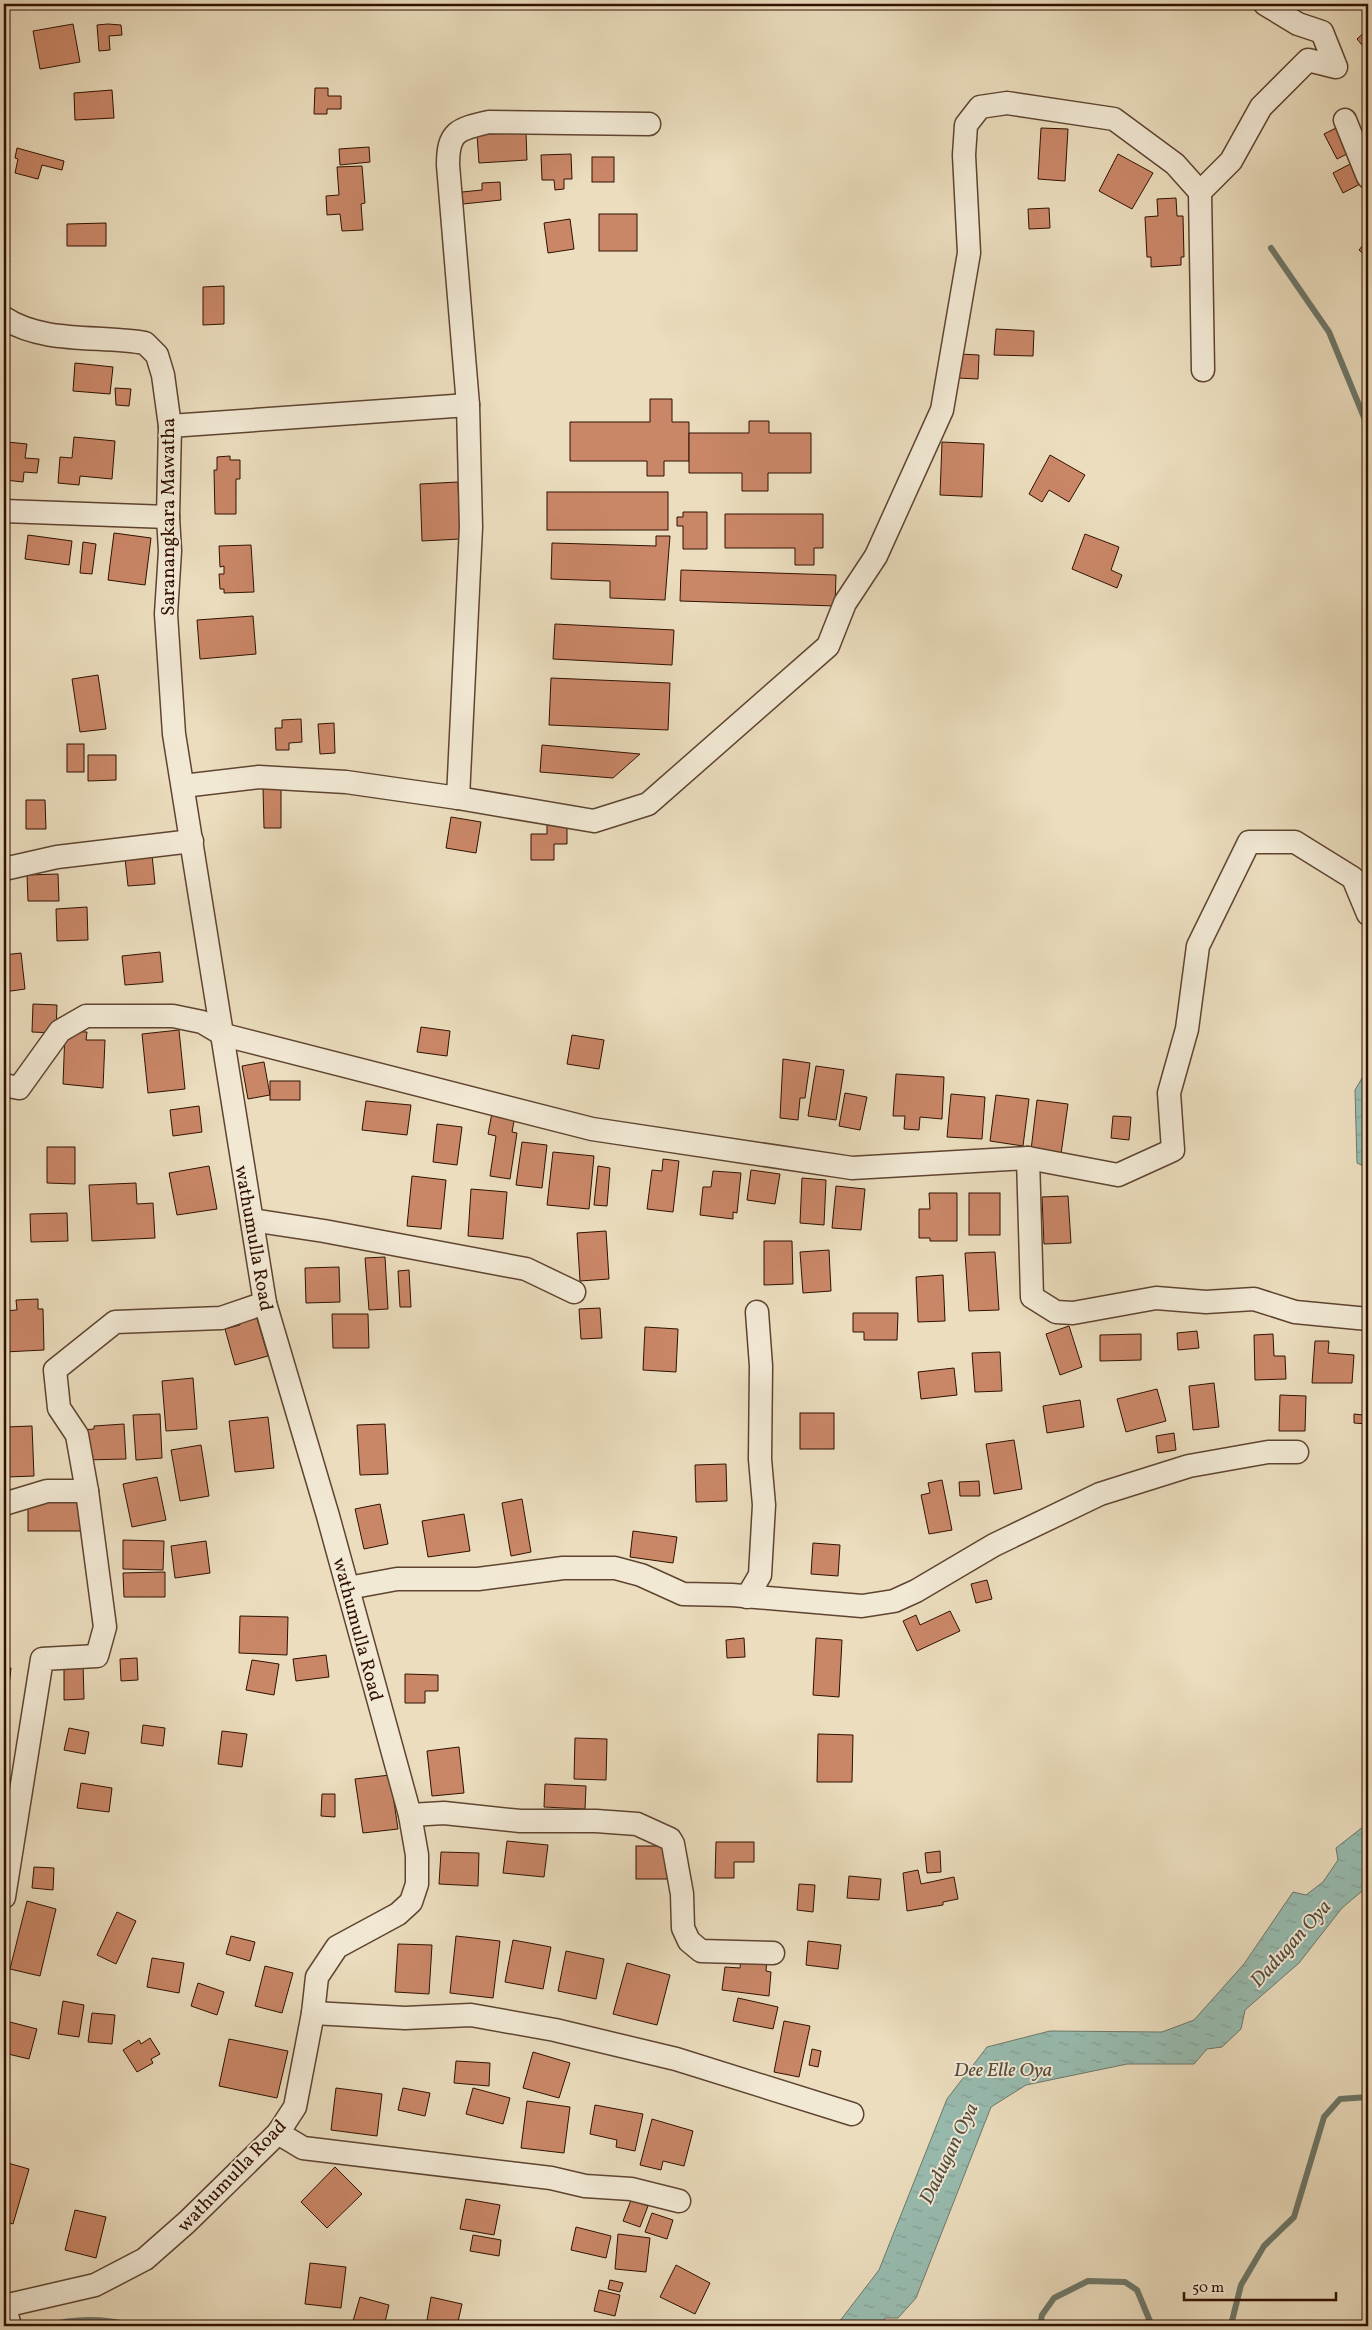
<svg xmlns="http://www.w3.org/2000/svg" width="1372" height="2330" viewBox="0 0 1372 2330" font-family="Vollkorn,serif">
	<defs>
		<pattern id="water-ripples" width="26" height="14" patternUnits="userSpaceOnUse" patternTransform="scale(1.25)"><rect width="26" height="14" fill="#98bcb0"/><path d="M2 4q2-2 4 0t4 0M15 11q2-2 4 0t4 0" fill="none" stroke="#83a196"/></pattern>
	</defs>
	<rect width="100%" height="100%" fill="#ebddbe"/>
	<filter id="stains"><feTurbulence type="fractalNoise" baseFrequency=".004" numOctaves="4"/><feColorMatrix values="0 0 0 0 .2 0 0 0 0 .09 0 0 0 0 .02 0 0 0 .5 -.17"/></filter>
	<radialGradient id="worn" r=".72"><stop offset=".6" stop-color="#630" stop-opacity="0"/><stop offset="1" stop-color="#630" stop-opacity=".3"/></radialGradient>
	<g fill="url(#water-ripples)" stroke="#6e786a">
		<polygon points="1368,1068 1368,1168 1357,1163 1355,1090"/>
		<polygon points="1368,1823 1368,1886 1342,1908 1299,1963 1245,2010 1241,2029 1222,2047 1207,2049 1194,2064 1127,2064 1026,2085 991,2107 916,2298 898,2318 885,2318 880,2326 836,2326 879,2270 947,2099 987,2047 1050,2031 1162,2032 1194,2020 1244,1964 1293,1892 1306,1895 1323,1882 1338,1860 1336,1848"/>
	</g>
	<g fill="none" stroke-linecap="round" stroke-linejoin="round">
		<g stroke="#6e786a" stroke-width="6">
			<polyline points="1271,248 1329,332 1368,427"/>
			<path d="M47,2326C77,2317 106,2319 135,2326"/>
			<polyline points="1040,2326 1042,2315 1054,2298 1088,2281 1125,2282 1137,2290 1152,2326"/>
			<polyline points="1227,2326 1232,2321 1241,2285 1264,2246 1294,2217 1324,2117 1340,2099 1368,2097"/>
		</g>
	</g>
	<g fill="#ca8768" stroke="#301100">
		<polygon points="73,24 80,62 40,69 33,31"/>
		<polygon points="108,24 121,25 122,35 109,36 110,50 99,51 97,25"/>
		<polygon points="1368,29 1368,52 1357,39"/>
		<polygon points="315,88 328,88 328,96 341,96 341,109 327,109 327,114 314,114"/>
		<polygon points="112,90 114,118 75,120 74,93"/>
		<polygon points="1338,127 1351,152 1337,159 1324,134"/>
		<polygon points="1041,128 1068,129 1065,181 1038,179"/>
		<polygon points="526,132 527,160 479,163 477,135"/>
		<polygon points="369,147 370,162 340,165 339,149"/>
		<polygon points="17,148 64,161 62,170 42,165 38,179 15,173 18,159 15,158"/>
		<polygon points="571,154 572,179 564,179 564,189 555,190 554,180 542,180 541,155"/>
		<polygon points="1118,154 1153,173 1132,209 1099,191"/>
		<rect x="592" y="157" width="22" height="25"/>
		<polygon points="1352,163 1362,183 1343,193 1333,173"/>
		<polygon points="362,166 365,203 361,204 363,230 342,231 340,214 327,215 326,196 339,195 337,167"/>
		<polygon points="500,182 501,200 463,204 462,192 482,190 482,183"/>
		<polygon points="1176,198 1177,216 1183,216 1184,257 1181,257 1181,265 1151,267 1151,257 1147,257 1145,217 1158,216 1157,199"/>
		<polygon points="1049,208 1050,228 1029,229 1028,209"/>
		<rect x="599" y="214" width="38" height="37"/>
		<polygon points="570,219 574,249 548,253 544,223"/>
		<polygon points="106,223 106,246 67,246 67,224"/>
		<polygon points="1368,239 1368,258 1359,250"/>
		<polygon points="7,251 10,252 7,260 10,261 4,278 4,258"/>
		<polygon points="224,286 224,324 203,325 203,287"/>
		<polygon points="996,329 1034,331 1033,356 994,355"/>
		<polygon points="959,354 979,355 978,379 958,378"/>
		<polygon points="75,363 113,367 110,394 73,391"/>
		<polygon points="115,388 131,389 129,406 116,405"/>
		<polygon points="650,399 672,399 672,422 689,422 689,461 664,461 664,476 647,476 647,461 570,461 570,422 650,422"/>
		<polygon points="749,421 769,421 769,433 811,433 811,473 768,473 768,491 742,491 742,473 689,473 689,433 749,433"/>
		<polygon points="74,437 115,441 112,479 80,476 79,485 58,483 60,457 72,458"/>
		<polygon points="8,442 27,444 25,458 39,459 37,473 24,472 23,482 5,480"/>
		<polygon points="942,442 984,444 982,497 940,495"/>
		<polygon points="1050,455 1085,475 1069,502 1049,490 1042,502 1029,494"/>
		<polygon points="230,456 230,460 240,460 240,479 236,479 236,514 215,514 214,470 217,470 217,457"/>
		<polygon points="458,482 460,539 422,541 420,484"/>
		<rect x="547" y="492" width="121" height="38"/>
		<polygon points="683,512 707,512 707,549 683,549 683,526 677,526 677,517 683,517"/>
		<polygon points="725,514 823,514 823,548 814,548 814,565 795,565 795,548 725,548"/>
		<polygon points="114,533 151,538 145,585 108,580"/>
		<polygon points="1085,534 1119,547 1111,570 1122,575 1117,588 1072,569"/>
		<polygon points="28,535 72,541 69,565 25,559"/>
		<polygon points="656,536 670,536 665,600 610,598 610,581 551,579 552,543 656,546"/>
		<polygon points="83,542 96,544 92,574 80,573"/>
		<polygon points="251,545 254,592 224,593 224,589 220,589 219,574 224,574 224,566 220,567 219,546"/>
		<polygon points="681,570 836,575 835,606 680,601"/>
		<polygon points="253,616 256,654 200,659 197,620"/>
		<polygon points="555,624 674,630 672,665 553,659"/>
		<polygon points="98,675 106,729 80,732 72,679"/>
		<polygon points="551,678 670,683 668,730 549,725"/>
		<polygon points="301,719 302,742 289,743 289,750 276,750 275,728 282,728 282,720"/>
		<polygon points="334,723 335,753 320,754 318,724"/>
		<rect x="67" y="744" width="17" height="28"/>
		<polygon points="542,745 640,754 613,778 540,772"/>
		<polygon points="88,755 116,755 116,780 88,781"/>
		<polygon points="263,788 281,788 281,828 264,828"/>
		<polygon points="26,800 45,800 46,829 26,829"/>
		<polygon points="451,817 481,822 476,853 446,848"/>
		<polygon points="547,822 567,822 567,844 554,844 554,860 531,860 531,834 547,834"/>
		<polygon points="152,855 155,884 128,886 125,858"/>
		<polygon points="58,874 59,901 28,901 27,875"/>
		<polygon points="87,907 88,940 57,941 56,909"/>
		<polygon points="160,952 163,982 125,985 122,956"/>
		<polygon points="21,953 25,989 4,992 4,955"/>
		<polygon points="33,1004 57,1005 56,1033 32,1032"/>
		<polygon points="4,1019 9,1019 8,1040 4,1040"/>
		<polygon points="421,1027 450,1031 447,1056 417,1052"/>
		<polygon points="179,1030 185,1089 148,1093 142,1034"/>
		<polygon points="65,1031 87,1032 86,1040 105,1040 103,1088 63,1084"/>
		<polygon points="572,1035 604,1040 599,1069 567,1064"/>
		<polygon points="783,1059 810,1063 805,1098 800,1098 798,1120 780,1118"/>
		<polygon points="264,1062 270,1095 248,1099 242,1066"/>
		<polygon points="816,1066 844,1070 836,1120 808,1116"/>
		<polygon points="896,1074 944,1077 942,1119 920,1117 919,1130 904,1129 905,1116 893,1116"/>
		<rect x="270" y="1081" width="30" height="19"/>
		<polygon points="845,1093 867,1097 860,1130 839,1126"/>
		<polygon points="951,1094 985,1097 982,1139 947,1137"/>
		<polygon points="996,1095 1029,1099 1023,1146 990,1141"/>
		<polygon points="1037,1100 1068,1104 1061,1154 1031,1150"/>
		<polygon points="366,1101 411,1105 407,1135 362,1130"/>
		<polygon points="199,1106 202,1132 173,1136 170,1110"/>
		<polygon points="492,1113 515,1116 512,1132 517,1133 510,1179 490,1176 496,1136 488,1134"/>
		<polygon points="1113,1116 1131,1117 1129,1140 1111,1138"/>
		<polygon points="437,1124 462,1127 457,1165 433,1162"/>
		<polygon points="522,1142 547,1145 542,1188 516,1185"/>
		<polygon points="47,1147 75,1147 75,1184 47,1183"/>
		<polygon points="553,1152 594,1156 589,1209 547,1205"/>
		<polygon points="663,1159 679,1161 673,1212 647,1209 652,1170 662,1171"/>
		<polygon points="209,1166 217,1209 177,1215 169,1173"/>
		<polygon points="598,1166 610,1168 607,1206 594,1205"/>
		<polygon points="751,1170 780,1174 775,1204 747,1200"/>
		<polygon points="713,1171 741,1173 737,1213 733,1212 733,1219 700,1215 703,1187 711,1187"/>
		<polygon points="412,1176 446,1180 441,1229 407,1226"/>
		<polygon points="802,1178 826,1180 824,1225 800,1223"/>
		<polygon points="136,1183 137,1204 153,1203 155,1238 92,1241 89,1185"/>
		<polygon points="836,1186 865,1189 861,1230 832,1228"/>
		<polygon points="471,1189 507,1192 503,1239 468,1236"/>
		<polygon points="929,1193 957,1193 957,1241 930,1241 930,1238 919,1238 919,1209 930,1209"/>
		<rect x="969" y="1193" width="31" height="42"/>
		<polygon points="1068,1196 1071,1243 1044,1244 1042,1197"/>
		<polygon points="67,1213 68,1241 31,1242 30,1214"/>
		<polygon points="606,1231 609,1279 580,1281 577,1233"/>
		<polygon points="764,1241 792,1241 793,1284 764,1285"/>
		<polygon points="829,1250 831,1291 803,1293 800,1252"/>
		<polygon points="995,1252 999,1310 969,1311 965,1253"/>
		<polygon points="385,1257 388,1309 369,1310 365,1258"/>
		<polygon points="339,1267 340,1302 306,1303 305,1268"/>
		<polygon points="409,1270 411,1307 400,1307 398,1271"/>
		<polygon points="943,1275 945,1321 918,1322 916,1277"/>
		<polygon points="38,1299 38,1309 43,1309 44,1350 4,1352 4,1311 17,1310 16,1300"/>
		<polygon points="600,1308 602,1338 581,1339 579,1309"/>
		<polygon points="255,1312 268,1356 235,1365 225,1329 240,1325 238,1316"/>
		<polygon points="853,1313 898,1313 897,1340 864,1340 864,1332 853,1332"/>
		<polygon points="332,1314 368,1314 369,1348 333,1348"/>
		<polygon points="1069,1326 1082,1367 1060,1375 1046,1334"/>
		<polygon points="645,1327 678,1329 676,1372 643,1370"/>
		<polygon points="1197,1331 1199,1348 1178,1350 1177,1333"/>
		<polygon points="1141,1334 1141,1360 1100,1361 1100,1335"/>
		<polygon points="1273,1334 1274,1356 1285,1356 1286,1379 1255,1380 1254,1335"/>
		<polygon points="1315,1341 1329,1341 1328,1353 1354,1355 1352,1383 1312,1383"/>
		<polygon points="1000,1352 1002,1391 975,1392 972,1353"/>
		<polygon points="954,1368 957,1395 921,1399 918,1372"/>
		<polygon points="193,1378 197,1429 166,1431 162,1381"/>
		<polygon points="1214,1383 1219,1427 1193,1430 1189,1386"/>
		<polygon points="1157,1389 1166,1421 1126,1432 1117,1399"/>
		<polygon points="1280,1395 1306,1396 1305,1431 1279,1431"/>
		<polygon points="1364,1399 1368,1399 1368,1424 1354,1423 1354,1414 1363,1415"/>
		<polygon points="1080,1400 1084,1427 1047,1433 1043,1406"/>
		<rect x="800" y="1413" width="34" height="36"/>
		<polygon points="160,1414 162,1458 136,1460 133,1415"/>
		<polygon points="268,1417 274,1468 235,1472 229,1421"/>
		<polygon points="124,1424 126,1459 84,1460 81,1430 94,1429 94,1426"/>
		<polygon points="385,1424 388,1474 360,1475 357,1425"/>
		<polygon points="32,1426 34,1476 7,1477 6,1427"/>
		<polygon points="1174,1433 1176,1450 1158,1453 1156,1436"/>
		<polygon points="1014,1440 1022,1489 994,1494 986,1444"/>
		<polygon points="201,1445 209,1496 180,1501 171,1450"/>
		<polygon points="726,1464 727,1501 696,1502 695,1465"/>
		<polygon points="157,1477 166,1520 132,1527 123,1484"/>
		<polygon points="942,1480 952,1530 929,1534 921,1495 930,1493 928,1483"/>
		<polygon points="979,1481 980,1496 960,1496 959,1482"/>
		<polygon points="522,1499 531,1552 511,1556 502,1503"/>
		<rect x="28" y="1501" width="57" height="30"/>
		<polygon points="380,1504 388,1544 364,1549 355,1509"/>
		<polygon points="464,1514 470,1551 428,1557 422,1521"/>
		<polygon points="633,1531 677,1537 673,1563 630,1557"/>
		<polygon points="123,1540 164,1541 163,1570 123,1569"/>
		<polygon points="206,1541 210,1573 175,1578 171,1546"/>
		<polygon points="813,1543 840,1545 838,1576 811,1574"/>
		<polygon points="165,1572 165,1597 124,1597 123,1573"/>
		<polygon points="987,1580 992,1599 976,1603 971,1584"/>
		<polygon points="950,1611 960,1631 917,1651 903,1621 916,1615 920,1625"/>
		<polygon points="240,1616 288,1617 287,1655 239,1653"/>
		<polygon points="744,1638 745,1657 727,1658 726,1640"/>
		<polygon points="816,1638 842,1640 839,1697 813,1695"/>
		<polygon points="326,1655 329,1677 296,1681 293,1659"/>
		<polygon points="137,1658 138,1680 121,1681 120,1659"/>
		<polygon points="252,1660 279,1664 274,1695 246,1690"/>
		<polygon points="64,1664 83,1664 84,1699 64,1700"/>
		<polygon points="4,1667 11,1668 9,1686 4,1686"/>
		<polygon points="405,1674 438,1675 438,1691 425,1691 425,1703 405,1703"/>
		<polygon points="143,1725 165,1728 163,1746 141,1743"/>
		<polygon points="69,1728 89,1732 85,1754 64,1750"/>
		<polygon points="222,1731 247,1734 242,1767 218,1764"/>
		<polygon points="818,1734 853,1735 852,1782 817,1782"/>
		<polygon points="575,1738 607,1739 606,1780 574,1779"/>
		<polygon points="459,1747 464,1793 432,1796 427,1751"/>
		<polygon points="390,1775 398,1829 363,1833 355,1779"/>
		<polygon points="81,1783 112,1788 109,1812 77,1808"/>
		<polygon points="545,1784 586,1786 585,1809 544,1807"/>
		<polygon points="322,1794 335,1794 335,1817 321,1816"/>
		<polygon points="507,1841 548,1845 544,1877 503,1873"/>
		<polygon points="716,1842 754,1842 754,1862 734,1862 734,1878 715,1878"/>
		<rect x="636" y="1846" width="34" height="33"/>
		<polygon points="940,1851 941,1872 927,1873 925,1853"/>
		<polygon points="441,1852 479,1853 478,1886 439,1884"/>
		<polygon points="34,1867 54,1868 53,1890 32,1888"/>
		<polygon points="918,1870 921,1884 954,1877 958,1899 943,1902 943,1905 907,1911 903,1873"/>
		<polygon points="849,1876 881,1879 879,1900 847,1898"/>
		<polygon points="799,1884 815,1885 813,1912 797,1910"/>
		<polygon points="27,1901 56,1909 40,1976 10,1969"/>
		<polygon points="117,1912 136,1921 116,1964 97,1955"/>
		<polygon points="231,1936 255,1942 250,1961 226,1954"/>
		<polygon points="456,1936 500,1941 493,1998 450,1993"/>
		<polygon points="513,1940 551,1947 543,1989 505,1982"/>
		<polygon points="808,1941 841,1945 838,1969 806,1965"/>
		<polygon points="398,1944 432,1945 429,1994 395,1992"/>
		<polygon points="566,1951 604,1959 596,1999 558,1991"/>
		<polygon points="741,1957 767,1959 766,1971 771,1972 769,1996 722,1990 725,1967 740,1968"/>
		<polygon points="152,1958 184,1963 179,1993 147,1987"/>
		<polygon points="627,1963 670,1975 657,2025 613,2014"/>
		<polygon points="265,1966 293,1973 282,2013 255,2006"/>
		<polygon points="198,1983 224,1992 217,2015 191,2006"/>
		<polygon points="738,1998 778,2007 773,2029 733,2021"/>
		<polygon points="63,2001 84,2005 79,2037 58,2034"/>
		<polygon points="92,2013 115,2015 112,2044 88,2042"/>
		<polygon points="6,2021 37,2029 29,2059 4,2053"/>
		<polygon points="784,2021 810,2026 799,2077 774,2072"/>
		<polygon points="150,2038 160,2054 151,2059 153,2063 137,2072 123,2050 139,2040 141,2044"/>
		<polygon points="229,2039 288,2051 277,2098 219,2086"/>
		<polygon points="812,2049 821,2051 818,2067 809,2065"/>
		<polygon points="533,2052 570,2063 559,2098 523,2088"/>
		<polygon points="456,2061 490,2063 489,2086 454,2083"/>
		<polygon points="336,2088 382,2094 377,2136 331,2130"/>
		<polygon points="403,2088 430,2093 425,2116 398,2110"/>
		<polygon points="473,2088 510,2098 503,2124 466,2114"/>
		<polygon points="527,2101 570,2107 564,2153 521,2148"/>
		<polygon points="595,2105 643,2114 635,2151 616,2147 617,2140 590,2134"/>
		<polygon points="652,2119 693,2131 684,2166 663,2161 661,2170 640,2165"/>
		<polygon points="4,2162 29,2169 13,2224 4,2221"/>
		<polygon points="335,2167 362,2194 327,2228 301,2202"/>
		<polygon points="466,2199 500,2205 494,2235 460,2229"/>
		<polygon points="631,2200 648,2206 640,2227 623,2221"/>
		<polygon points="75,2210 106,2217 96,2258 65,2250"/>
		<polygon points="652,2213 673,2220 667,2239 645,2232"/>
		<polygon points="576,2227 611,2236 606,2258 571,2250"/>
		<polygon points="618,2234 650,2238 646,2272 615,2269"/>
		<polygon points="473,2235 501,2240 499,2256 470,2251"/>
		<polygon points="310,2263 346,2267 341,2308 305,2304"/>
		<polygon points="676,2265 710,2283 695,2314 660,2297"/>
		<polygon points="610,2280 623,2283 620,2292 608,2289"/>
		<polygon points="599,2290 620,2295 615,2316 594,2311"/>
		<polygon points="360,2297 389,2305 384,2326 373,2326 353,2321"/>
		<polygon points="431,2297 462,2304 457,2326 427,2320"/>
	</g>
	<g fill="none" stroke-linecap="round" stroke-linejoin="round">
		<defs>
			<g id="street">
				<polyline points="1345,120 1368,177"/>
				<polyline points="1200,192 1231,161 1261,107 1308,60 1336,67 1322,32 1298,24 1265,4"/>
				<path d="M4,318C43,344 100,335 145,343L157,355L163,375L170,426L168,517L170,551L166,614L174,734L265,1303L328,1516L410,1815L417,1855V1884L411,1902L398,1914L337,1947L317,1977L313,2013L295,2107L278,2133L187,2222L145,2259L95,2285L4,2306"/>
				<polyline points="170,426 468,405"/>
				<polyline points="4,511 168,517"/>
				<polyline points="183,786 259,777 346,782 458,798 594,821 648,804 828,646 845,603 876,556 942,410 969,253 964,155 966,125 980,107 1007,103 1114,119 1175,164 1200,192 1203,370"/>
				<path d="M458,798L471,527L468,405L448,165C448,132 457,129 489,122L649,124"/>
				<polyline points="4,869 57,857 192,841"/>
				<polyline points="4,1085 19,1088 60,1031 86,1016 173,1016 202,1022 224,1035 592,1129 852,1168 1028,1158 1032,1297 1056,1312 1073,1313 1156,1298 1206,1302 1254,1299 1295,1312 1368,1319"/>
				<polyline points="1028,1158 1118,1175 1173,1150 1169,1093 1187,1029 1198,946 1249,842 1295,842 1353,878 1368,914"/>
				<polyline points="252,1220 324,1231 526,1269 574,1292"/>
				<polyline points="4,1504 47,1491 87,1491 77,1435 59,1408 55,1370 115,1322 221,1318 265,1303"/>
				<polyline points="348,1588 397,1579 478,1579 563,1568 615,1568 641,1575 683,1594 732,1595 862,1606 894,1601 916,1591 994,1545 1100,1494 1189,1466 1268,1452 1297,1452"/>
				<polyline points="747,1597 760,1575 764,1505 760,1459 761,1366 757,1312"/>
				<polyline points="410,1815 444,1813 520,1821 596,1821 637,1824 670,1839 673,1844 682,1894 683,1928 689,1941 701,1951 773,1953"/>
				<polyline points="4,1897 42,1659 97,1656 105,1627 87,1491"/>
				<polyline points="313,2013 405,2018 471,2015 555,2030 676,2059 852,2114"/>
				<polyline points="278,2133 303,2148 551,2178 585,2186 631,2189 679,2201"/>
				<polyline points="4,2305 10,2326"/>
			</g>
		</defs>
		<use href="#street" stroke="#5f4430" stroke-width="25"/>
		<use href="#street" stroke="#f2e9d5" stroke-width="22"/>
	</g>
	<g text-anchor="middle" stroke-width="4" stroke-linejoin="round" paint-order="stroke">
		<g font-size="19" fill="#301100" stroke="#f2e9d5">
			<text transform="translate(167 517) rotate(-90)" y="7">Saranangkara Mawatha</text>
			<text transform="translate(255 1238) rotate(80)" y="7">wathumulla Road</text>
			<text transform="translate(359 1629) rotate(75)" y="7">wathumulla Road</text>
			<text transform="translate(231 2175) rotate(-46)" y="7">wathumulla Road</text>
		</g>
		<g font-size="20" font-style="italic" fill="#544d3e" stroke="#f2e9d5">
			<text transform="translate(1290 1943) rotate(-48)" y="7">Dadugan Oya</text>
			<text x="1003" y="2076">Dee Elle Oya</text>
			<text transform="translate(948 2153) rotate(-64)" y="7">Dadugan Oya</text>
		</g>
	</g>
	<rect width="1372" height="2330" fill="none" stroke="#ebddbe" stroke-width="20"/>
	<rect x="5" y="5" width="1362" height="2320" fill="none" stroke="#301100" stroke-width="2.5"/>
	<rect x="10" y="10" width="1352" height="2310" fill="none" stroke="#301100"/>
	<path d="M1184 2292v8h152v-8" fill="none" stroke="#301100" stroke-width="2.5"/>
	<text x="1192" y="2292" font-size="15" fill="#301100" stroke="#f2e9d5" stroke-width="4" paint-order="stroke">50 m</text>
	<rect width="100%" height="100%" filter="url(#stains)"/>
	<rect width="100%" height="100%" fill="url(#worn)"/>
</svg>
